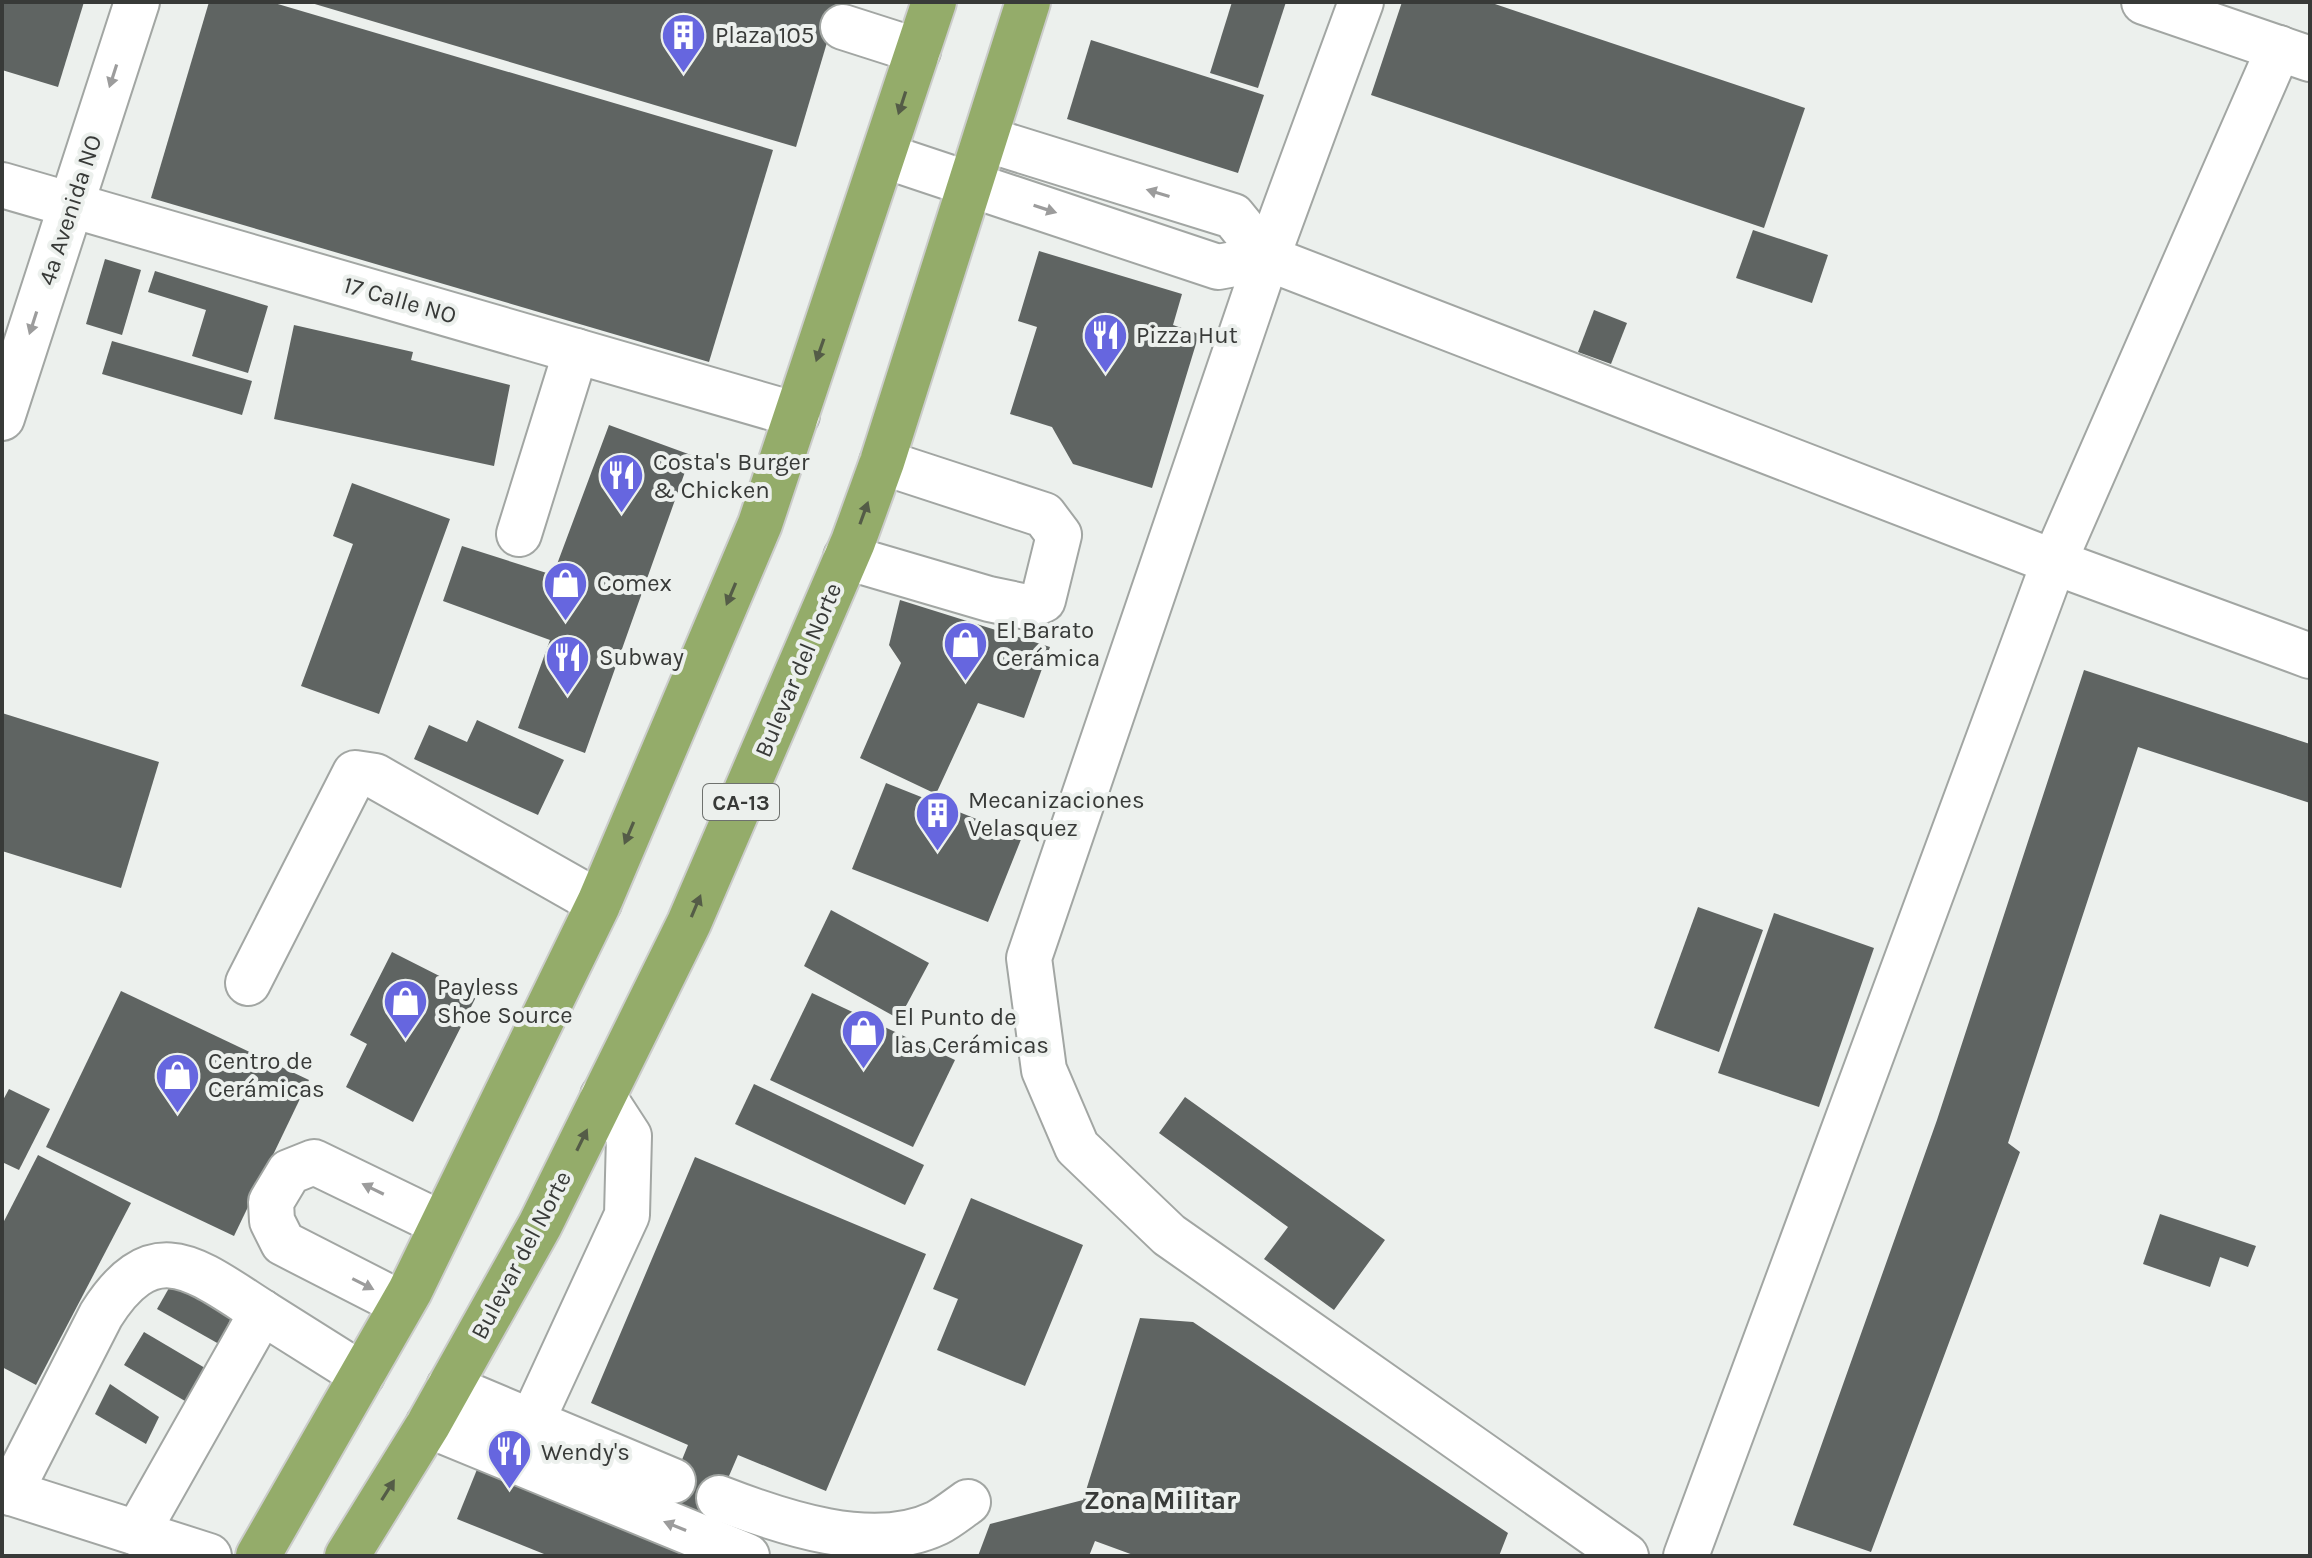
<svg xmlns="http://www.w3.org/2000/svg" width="2312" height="1558" viewBox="0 0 2312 1558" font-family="Karla,sans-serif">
	<rect width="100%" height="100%" fill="#ecf0ed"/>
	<g fill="#5f6462">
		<polygon points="2,2 84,2 58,87 2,70"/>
		<polygon points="209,2 271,2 773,150 709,362 151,198"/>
		<polygon points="308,2 839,2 796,147"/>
		<polygon points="1232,2 1286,2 1258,88 1210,73"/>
		<polygon points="1402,2 1489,2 1805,108 1764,228 1371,95"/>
		<polygon points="1091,40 1264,95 1238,173 1067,119"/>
		<polygon points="1753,230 1828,255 1812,303 1736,278"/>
		<polygon points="1039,251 1182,294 1173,325 1199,334 1152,488 1073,464 1052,427 1010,414 1037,327 1018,321"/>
		<polygon points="105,259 141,270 122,335 86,324"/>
		<polygon points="155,271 268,306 248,373 192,356 206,310 148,292"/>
		<polygon points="1594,310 1627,323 1611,364 1578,352"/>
		<polygon points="294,325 413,352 411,360 510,385 494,466 274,419"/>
		<polygon points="112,341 252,381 242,415 102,374"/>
		<polygon points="609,425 691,455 585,753 518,728 550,640 443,601 462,546 553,575"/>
		<polygon points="352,483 450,519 379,714 301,686 353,544 333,536"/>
		<polygon points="900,600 1050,647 1024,718 978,703 936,794 860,758 901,663 889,645"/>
		<polygon points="2084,670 2310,744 2310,803 2138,747 2008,1143 2020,1152 1871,1552 1793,1525 1937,1120"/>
		<polygon points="2,713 159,762 121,888 2,851"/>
		<polygon points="477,720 564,760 538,815 414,759 429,725 467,742"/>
		<polygon points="886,783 1022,837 988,922 852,869"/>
		<polygon points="1698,907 1763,930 1719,1052 1654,1028"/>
		<polygon points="831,910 929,963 899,1019 804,966"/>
		<polygon points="1774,913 1874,948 1819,1107 1718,1073"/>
		<polygon points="392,952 477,995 413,1122 346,1087 367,1044 350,1035"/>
		<polygon points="121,991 309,1080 234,1236 46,1147"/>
		<polygon points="812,993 955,1060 913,1147 770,1080"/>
		<polygon points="754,1084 924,1165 905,1205 735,1124"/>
		<polygon points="9,1089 50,1109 19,1170 2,1162 2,1102"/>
		<polygon points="1185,1097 1385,1240 1334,1310 1264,1259 1288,1227 1159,1133"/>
		<polygon points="38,1155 131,1203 36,1385 2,1367 2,1225"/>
		<polygon points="695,1157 926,1254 826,1491 738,1455 711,1518 666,1499 688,1445 591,1403"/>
		<polygon points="971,1198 1083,1245 1025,1386 937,1350 958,1299 933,1289"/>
		<polygon points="2160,1214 2256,1246 2248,1267 2220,1257 2210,1287 2143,1264"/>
		<polygon points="177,1274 235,1309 219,1344 157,1309"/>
		<polygon points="1140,1318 1193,1322 1508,1533 1499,1556 1136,1556 1095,1541 1089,1556 978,1556 990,1524 1083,1500"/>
		<polygon points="144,1332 205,1368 185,1401 124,1365"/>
		<polygon points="110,1384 159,1417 146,1444 95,1414"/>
		<polygon points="480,1462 690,1556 549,1556 457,1519"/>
	</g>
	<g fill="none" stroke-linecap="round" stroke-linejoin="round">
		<defs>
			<g id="minor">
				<polyline points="1361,2 1267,258 1029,958 1044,1070 1077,1147 1169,1235 1626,1556"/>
				<polyline points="2144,2 2310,59"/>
				<polyline points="843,27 918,51"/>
				<polyline points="985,139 1233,216 1267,258 2054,562 2310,656"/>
				<polyline points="885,156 1218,267 1267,258"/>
				<polyline points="2,185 797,415"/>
				<polyline points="2,418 137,2"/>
				<polyline points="519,534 576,351"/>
				<polyline points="846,557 989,599 1027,607 1043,600 1059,535 1044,515 882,462"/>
				<polyline points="248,983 355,773 375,776 599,903"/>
				<polyline points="402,1304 283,1243 272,1221 271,1202 289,1172 314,1162 442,1224"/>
				<polyline points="449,1387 673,1481"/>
				<polyline points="532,1421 627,1215 629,1136 603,1096"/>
				<polyline points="428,1425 747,1556"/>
				<polyline points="2,1490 209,1556"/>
				<path d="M10,1493L101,1315C154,1231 196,1270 262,1312"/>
				<path d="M719,1498C781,1522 873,1554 937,1523C947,1518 958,1509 968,1502"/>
				<polyline points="137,1533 262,1312 362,1375"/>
				<polyline points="1686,1556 2054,562 2279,48"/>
			</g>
			<g id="highway">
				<polyline points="258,1556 410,1291 599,903 760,524 934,2"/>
				<polyline points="347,1556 428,1425 540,1225 689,923 853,542 882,462 1028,2"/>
			</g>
		</defs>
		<use href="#minor" stroke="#a2a6a3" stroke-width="48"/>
		<use href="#highway" stroke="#cbcccb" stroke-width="48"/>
		<use href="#minor" stroke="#fff" stroke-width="44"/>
		<use href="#highway" stroke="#94ac6a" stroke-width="44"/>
	</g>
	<defs><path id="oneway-solid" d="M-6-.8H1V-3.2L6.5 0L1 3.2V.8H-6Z" transform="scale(2)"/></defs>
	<g fill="#9c9c9c">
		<use href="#oneway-solid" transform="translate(113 76) rotate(108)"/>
		<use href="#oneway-solid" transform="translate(1158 193) rotate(-163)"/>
		<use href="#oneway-solid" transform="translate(1045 209) rotate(18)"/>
		<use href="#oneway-solid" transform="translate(33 323) rotate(108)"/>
		<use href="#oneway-solid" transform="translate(373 1189) rotate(-154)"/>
		<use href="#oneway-solid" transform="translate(363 1284) rotate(27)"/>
		<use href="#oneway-solid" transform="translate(675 1526) rotate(-158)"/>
	</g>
	<g fill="#545c47">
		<use href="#oneway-solid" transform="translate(902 103) rotate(108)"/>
		<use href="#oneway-solid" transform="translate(820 350) rotate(109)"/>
		<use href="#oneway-solid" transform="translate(864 513) rotate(-70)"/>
		<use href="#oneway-solid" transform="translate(731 594) rotate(113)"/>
		<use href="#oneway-solid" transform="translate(629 833) rotate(113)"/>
		<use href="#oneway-solid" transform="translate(696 906) rotate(-67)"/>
		<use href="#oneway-solid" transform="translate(582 1140) rotate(-64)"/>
		<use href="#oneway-solid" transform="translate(388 1490) rotate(-58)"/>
	</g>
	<defs>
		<symbol id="building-pin" viewBox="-11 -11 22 30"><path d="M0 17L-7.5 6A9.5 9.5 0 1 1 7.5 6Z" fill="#6666df" stroke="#ecf0ed"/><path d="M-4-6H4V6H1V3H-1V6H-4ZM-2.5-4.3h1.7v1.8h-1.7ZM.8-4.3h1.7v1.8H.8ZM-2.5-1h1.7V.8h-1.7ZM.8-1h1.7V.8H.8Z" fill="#fff"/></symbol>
		<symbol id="restaurant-pin" viewBox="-11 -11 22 30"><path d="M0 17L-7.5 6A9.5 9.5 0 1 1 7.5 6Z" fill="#6666df" stroke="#ecf0ed"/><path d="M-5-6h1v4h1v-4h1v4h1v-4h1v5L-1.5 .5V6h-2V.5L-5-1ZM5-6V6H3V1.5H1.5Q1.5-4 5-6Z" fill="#fff"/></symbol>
		<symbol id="shop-pin" viewBox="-11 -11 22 30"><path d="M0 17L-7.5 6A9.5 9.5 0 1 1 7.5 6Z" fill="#6666df" stroke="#ecf0ed"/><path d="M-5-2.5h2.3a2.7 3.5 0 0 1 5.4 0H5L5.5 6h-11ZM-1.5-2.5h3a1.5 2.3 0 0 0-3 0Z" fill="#fff"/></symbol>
	</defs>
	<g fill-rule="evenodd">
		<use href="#building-pin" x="658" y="10" width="51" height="69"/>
		<use href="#restaurant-pin" x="1080" y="310" width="51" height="69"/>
		<use href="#restaurant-pin" x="596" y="450" width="51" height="69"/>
		<use href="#shop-pin" x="540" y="558" width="51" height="69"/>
		<use href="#shop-pin" x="940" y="618" width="51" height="69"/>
		<use href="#restaurant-pin" x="542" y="632" width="51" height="69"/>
		<use href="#building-pin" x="912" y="788" width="51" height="69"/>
		<use href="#shop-pin" x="380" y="976" width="51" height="69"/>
		<use href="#shop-pin" x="838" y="1006" width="51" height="69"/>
		<use href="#shop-pin" x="152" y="1050" width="51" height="69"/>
		<use href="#restaurant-pin" x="484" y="1426" width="51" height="69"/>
	</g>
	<g text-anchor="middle" stroke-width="8" stroke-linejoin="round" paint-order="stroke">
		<rect fill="#ecf0ed" stroke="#6e716e" stroke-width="2" x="703" y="784" width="76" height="36" rx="6"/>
		<g font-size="22" font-weight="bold" fill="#383a38">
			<text x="741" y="810">CA-13</text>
		</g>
		<g font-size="24" fill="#383a38" stroke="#ecf0ed" text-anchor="start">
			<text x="715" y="43">Plaza 105</text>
			<text x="1136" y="343">Pizza Hut</text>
			<text x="653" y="470">Costa's Burger<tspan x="653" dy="28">&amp; Chicken</tspan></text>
			<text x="597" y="591">Comex</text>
			<text x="996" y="638">El Barato<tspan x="996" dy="28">Cerámica</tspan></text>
			<text x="599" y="665">Subway</text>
			<text x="968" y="808">Mecanizaciones<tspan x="968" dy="28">Velasquez</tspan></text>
			<text x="437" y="995">Payless<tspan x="437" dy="28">Shoe Source</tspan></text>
			<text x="894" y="1025">El Punto de<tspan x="894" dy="28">las Cerámicas</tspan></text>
			<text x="208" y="1069">Centro de<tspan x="208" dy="28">Cerámicas</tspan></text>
			<text x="541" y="1460">Wendy's</text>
		</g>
		<g font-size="24" fill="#383a38" stroke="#ecf0ed">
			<text transform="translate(70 210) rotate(-72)" y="8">4a Avenida NO</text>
			<text transform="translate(400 300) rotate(16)" y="8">17 Calle NO</text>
			<text transform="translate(798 670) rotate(-67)" y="8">Bulevar del Norte</text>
			<text transform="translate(521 1255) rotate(-62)" y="8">Bulevar del Norte</text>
		</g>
		<g font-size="26" font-weight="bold" fill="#383a38" stroke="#ecf0ed">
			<text x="1160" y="1509">Zona Militar</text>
		</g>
	</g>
	<rect width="2312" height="1558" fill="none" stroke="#383a38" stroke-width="8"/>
</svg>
